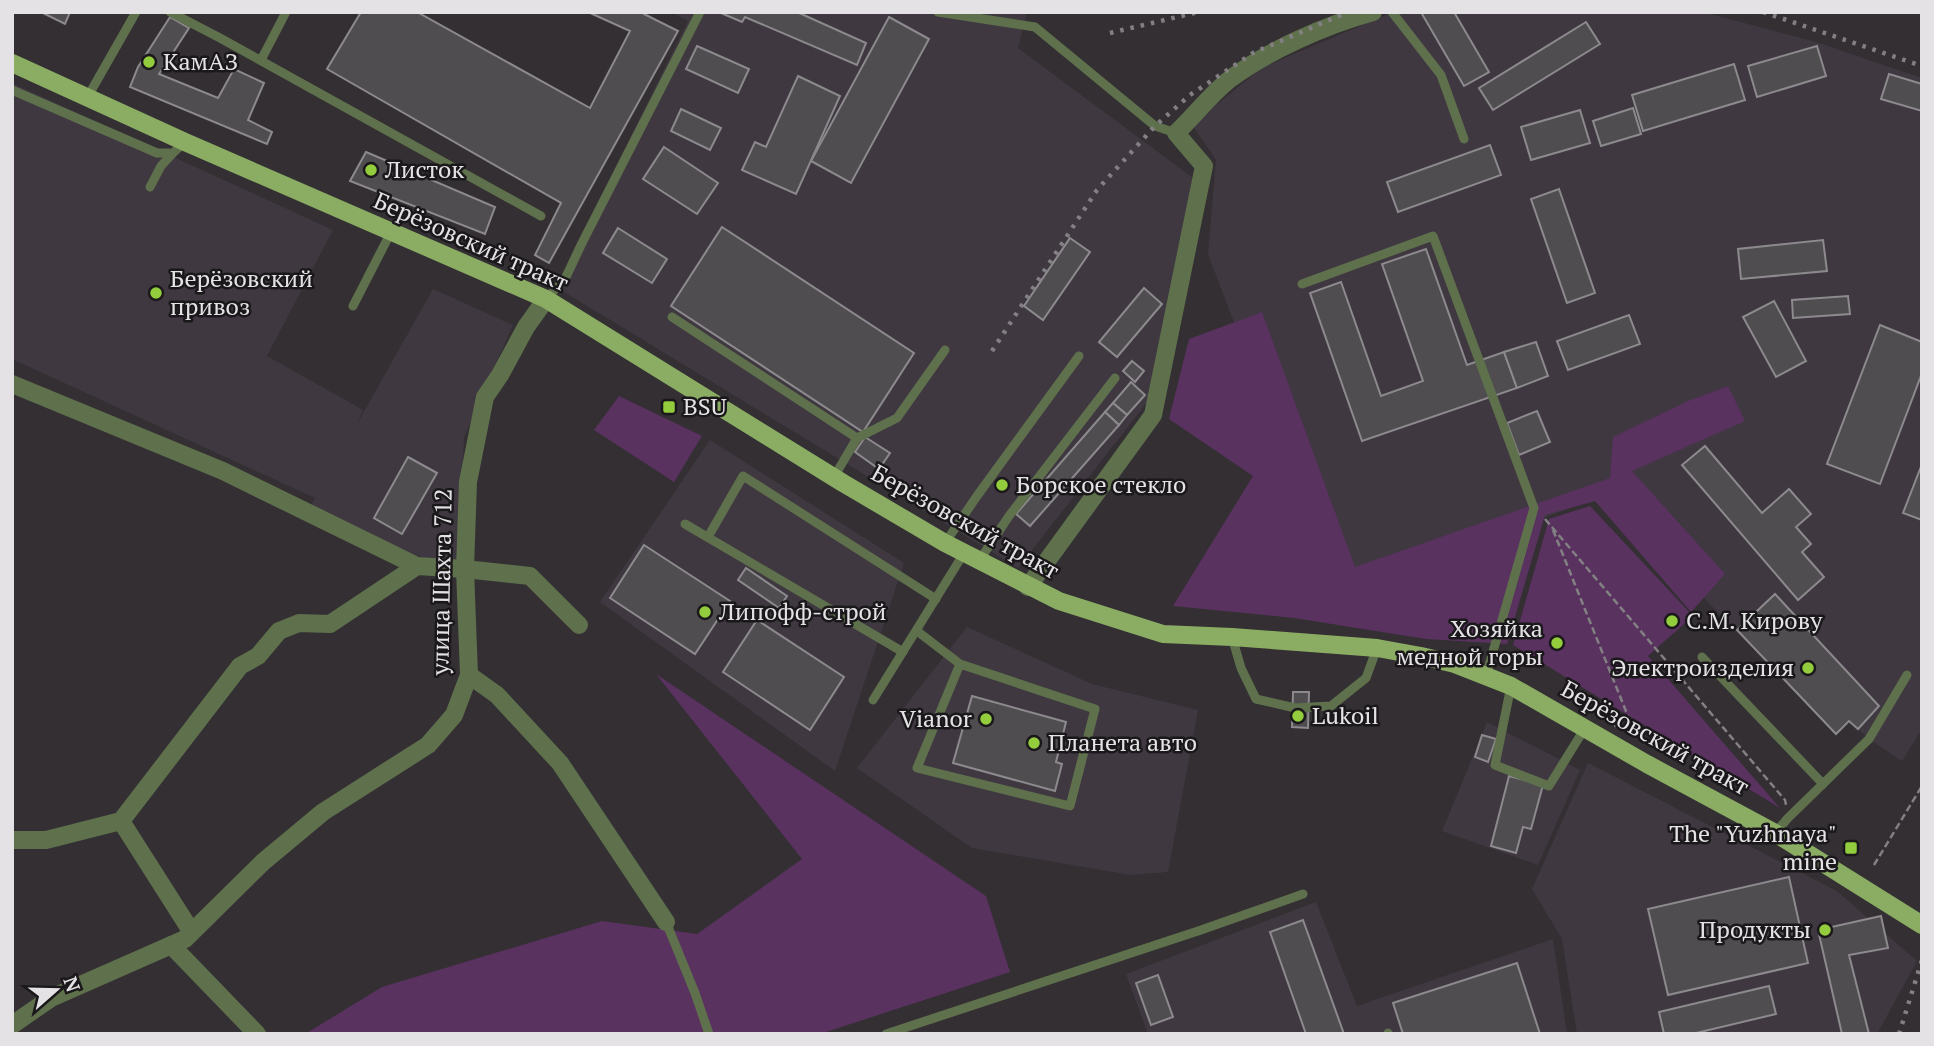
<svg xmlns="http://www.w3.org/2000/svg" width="1934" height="1046" viewBox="0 0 1934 1046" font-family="'PT Serif',serif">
	<rect width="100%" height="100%" fill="#332f33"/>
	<g fill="#3f3841">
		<polygon points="671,12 1027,12 1018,48 1193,178 1148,401 1018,568 556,287 688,21"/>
		<polygon points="1393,12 1703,12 1816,42 1922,78 1922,729 1902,761 1869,739 1849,721 1836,734 1604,495 1338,596 1208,254 1216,160 1192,125 1261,68"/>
		<polygon points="12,83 333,230 267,356 363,410 357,424 433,289 513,325 464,437 459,573 309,510 315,498 12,359"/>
		<polygon points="710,440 904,563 835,771 600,602"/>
		<polygon points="967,627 1092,684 1198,710 1168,872 1131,875 972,848 857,768"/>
		<polygon points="1487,722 1580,770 1538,865 1442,831"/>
		<polygon points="1588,763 1837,891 1917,961 1877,1034 1577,1034 1562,939 1532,889"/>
		<polygon points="1316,902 1357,1006 1553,939 1567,1034 1148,1034 1126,974"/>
	</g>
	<g fill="#59325f">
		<polygon points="1262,312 1355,567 1610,478 1613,437 1688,401 1728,386 1745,421 1632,471 1725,574 1691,612 1595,501 1545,515 1507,644 1426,639 1294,618 1173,606 1253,476 1169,419 1189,339"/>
		<polygon points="619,396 702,436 674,482 594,430"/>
		<polygon points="1590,506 1693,616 1648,656 1780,808 1513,645 1549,519"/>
		<polygon points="656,674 986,896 1010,972 820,1034 305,1034 382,987 602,921 697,934 802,859"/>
	</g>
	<g fill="#504d51" stroke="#8d8a8e" stroke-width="2">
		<polygon points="41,12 70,12 65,24"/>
		<polygon points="361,12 417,12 590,108 630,31 588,12 645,12 644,14 678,31 549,263 535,255 561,203 327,69"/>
		<polygon points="797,12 866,43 857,65 745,17 742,22 721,13"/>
		<polygon points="1424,12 1454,12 1489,72 1464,86 1422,14"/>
		<polygon points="170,17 189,28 159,74 218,98 234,69 264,83 248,120 272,132 267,144 130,87 138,67"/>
		<polygon points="889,17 929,39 851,183 811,161"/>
		<polygon points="1586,22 1600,44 1493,110 1479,88"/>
		<polygon points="697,46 749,69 738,93 686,69"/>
		<polygon points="1817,46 1826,76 1757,97 1748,66"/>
		<polygon points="1734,64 1745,100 1643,131 1632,95"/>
		<polygon points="1889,74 1922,84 1922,111 1881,99"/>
		<polygon points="798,76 840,96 796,194 742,170 755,142 766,147"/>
		<polygon points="1633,108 1641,134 1601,146 1593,121"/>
		<polygon points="681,109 721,128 710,150 671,131"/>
		<polygon points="1580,110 1590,143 1531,160 1521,127"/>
		<polygon points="1490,145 1501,175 1398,212 1387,182"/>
		<polygon points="664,147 718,183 697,214 643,179"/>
		<polygon points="366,152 495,207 485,234 350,181"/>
		<polygon points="1559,189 1595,293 1567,303 1531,199"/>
		<polygon points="722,227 914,353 863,432 671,306"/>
		<polygon points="618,228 667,259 652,283 603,253"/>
		<polygon points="1070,238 1090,252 1043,320 1024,306"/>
		<polygon points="1823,240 1827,271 1741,279 1738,249"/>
		<polygon points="1426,249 1467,365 1504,352 1517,388 1362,441 1310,293 1341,282 1381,396 1423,381 1382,264"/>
		<polygon points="1144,288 1162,304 1117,357 1099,342"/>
		<polygon points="1848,296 1850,314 1793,318 1792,300"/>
		<polygon points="1774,301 1806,361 1776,377 1743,317"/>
		<polygon points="1629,315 1640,344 1568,370 1557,341"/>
		<polygon points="1880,325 1922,342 1922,373 1880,484 1827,464"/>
		<polygon points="1536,342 1548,376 1517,388 1504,352"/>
		<polygon points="1132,361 1144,371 1135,382 1123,371"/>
		<polygon points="1131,382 1145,395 1127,415 1113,403"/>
		<polygon points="1113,403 1127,415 1119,425 1105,412"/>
		<polygon points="1537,411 1550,442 1519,455 1507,423"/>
		<polygon points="1105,412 1119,425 1030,526 1016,514"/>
		<polygon points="865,437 890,453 879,469 855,452"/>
		<polygon points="1705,446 1762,513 1789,489 1811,514 1796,527 1811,544 1802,552 1824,577 1798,600 1682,465"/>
		<polygon points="408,457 437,473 402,534 374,518"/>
		<polygon points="1922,464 1922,520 1903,513"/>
		<polygon points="644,545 730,601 695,654 610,598"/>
		<polygon points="746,568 787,596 779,608 738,580"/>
		<polygon points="1775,594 1879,706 1858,729 1849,721 1836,734 1737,630"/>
		<polygon points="757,620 844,677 810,730 723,672"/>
		<polygon points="1293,692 1309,692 1308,728 1292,727"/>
		<polygon points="972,696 1066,722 1056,762 1062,764 1055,791 953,763"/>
		<polygon points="1482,735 1496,739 1488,762 1475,757"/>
		<polygon points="1509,776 1543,785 1531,829 1523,827 1516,853 1491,846"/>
		<polygon points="1789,877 1808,963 1668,995 1648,909"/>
		<polygon points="1881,916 1888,948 1849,955 1869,1034 1842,1034 1818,930"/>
		<polygon points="1303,920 1344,1034 1306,1034 1270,932"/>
		<polygon points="1517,963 1540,1034 1403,1034 1393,1003"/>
		<polygon points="1158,975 1173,1017 1151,1025 1136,983"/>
		<polygon points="1769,986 1776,1014 1692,1034 1664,1034 1659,1012"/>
	</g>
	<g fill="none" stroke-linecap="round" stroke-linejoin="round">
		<g stroke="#838083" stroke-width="2.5" stroke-dasharray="7 3.5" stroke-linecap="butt">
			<polyline points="1545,519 1785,800 1786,805"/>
			<polyline points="1553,530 1634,731"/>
			<polyline points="1615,727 1618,721"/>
			<polyline points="1874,865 1922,786"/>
		</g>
		<g stroke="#5f704c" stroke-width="9">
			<polyline points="170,12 220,38 541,216"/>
			<polyline points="938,12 1035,27 1155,126 1176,133"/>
			<polyline points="1392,12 1441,75 1464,139"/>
			<polyline points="261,60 286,12"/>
			<polyline points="12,90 157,153 173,153 185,142"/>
			<polyline points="87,98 136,12"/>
			<polyline points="150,187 161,166 173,153"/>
			<polyline points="1302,284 1433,236 1534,508 1486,676"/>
			<polyline points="546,299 565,279 582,243 700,12"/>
			<polyline points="353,306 391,232"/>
			<polyline points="672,317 857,438 834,477"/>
			<polyline points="857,438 897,418 945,350"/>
			<polyline points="685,524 903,652"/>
			<polyline points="708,537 743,476 936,599"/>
			<polyline points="945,543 977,496 1079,356"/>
			<polyline points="979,561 1009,516 1115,378"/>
			<polyline points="917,631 960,664 1095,709 1070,806 917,768 960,664"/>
			<polyline points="1232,637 1241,668 1256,699 1295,708 1331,706 1366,678 1377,648"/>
			<polyline points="1702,657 1823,784"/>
			<polyline points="1511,686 1495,765 1549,786 1585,728"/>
			<polyline points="873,700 964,553"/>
			<polyline points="1775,833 1788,818 1869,739 1907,675"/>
			<polyline points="666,922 695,993 709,1034"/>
			<polyline points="1388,1033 1388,1034"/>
			<polyline points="886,1034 1201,930 1303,894"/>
		</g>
		<g stroke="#5f704c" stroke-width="18">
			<polyline points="12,384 223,471 417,566 465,569 530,576 579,625"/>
			<path d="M1028,587L1153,415L1204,166L1176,133C1194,116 1211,94 1230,79C1269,50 1326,25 1373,12"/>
			<polyline points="469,675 497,695 560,763 666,922"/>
			<polyline points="121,821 191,931"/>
			<polyline points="12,840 46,840 121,821 240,666 258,656 279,631 299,623 330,624 417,566"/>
			<polyline points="171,945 257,1034"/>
			<polyline points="12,1025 51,998 185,939 263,862 323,812 428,745 454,715 469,675 465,569 468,482 485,397 500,375 526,327 546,299"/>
		</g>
		<polyline stroke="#8bad63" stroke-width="18" points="12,63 185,142 546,299 843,483 945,543 1059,601 1163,634 1232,637 1377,648 1421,656 1455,664 1511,686 1647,764 1775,833 1922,925"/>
		<g stroke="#838083" stroke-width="4.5" stroke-dasharray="3.5 7" stroke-linecap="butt">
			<polyline points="1763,12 1922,66"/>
			<polyline points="1110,33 1198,12"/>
			<polyline points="992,351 1097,190 1155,126 1190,95 1253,53 1348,12"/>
			<polyline points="1899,1034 1922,960"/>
		</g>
	</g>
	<g fill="#93cc3d" stroke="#1a181a" stroke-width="2.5">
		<circle cx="149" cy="62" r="7"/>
		<circle cx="371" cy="170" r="7"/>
		<circle cx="156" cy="293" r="7"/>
		<rect x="662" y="400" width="14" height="14" rx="3.5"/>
		<circle cx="1002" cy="485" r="7"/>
		<circle cx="705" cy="612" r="7"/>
		<circle cx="1672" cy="621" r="7"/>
		<circle cx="1557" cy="643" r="7"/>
		<circle cx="1808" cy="668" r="7"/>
		<circle cx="1298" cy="716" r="7"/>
		<circle cx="986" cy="719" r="7"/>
		<circle cx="1034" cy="743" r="7"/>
		<rect x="1844" y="841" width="14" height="14" rx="3.5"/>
		<circle cx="1825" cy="930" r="7"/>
	</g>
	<g text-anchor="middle" stroke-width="5" stroke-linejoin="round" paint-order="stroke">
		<g font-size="24" fill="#e4e2e4" stroke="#1a181a" text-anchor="start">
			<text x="163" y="70">КамАЗ</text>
			<text x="385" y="178">Листок</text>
			<text x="170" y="287">Берёзовский<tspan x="170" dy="28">привоз</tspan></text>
			<text x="683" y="415">BSU</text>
			<text x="1016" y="493">Борское стекло</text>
			<text x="719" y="620">Липофф-строй</text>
			<text x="1686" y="629">С.М. Кирову</text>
			<text x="1543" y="637" text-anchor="end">Хозяйка<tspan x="1543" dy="28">медной горы</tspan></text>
			<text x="1794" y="676" text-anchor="end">Электроизделия</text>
			<text x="1312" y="724">Lukoil</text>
			<text x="972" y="727" text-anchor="end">Vianor</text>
			<text x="1048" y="751">Планета авто</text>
			<text x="1837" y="842" text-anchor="end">The "Yuzhnaya"<tspan x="1837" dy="28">mine</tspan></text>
			<text x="1811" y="938" text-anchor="end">Продукты</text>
		</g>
		<g font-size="24" fill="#e4e2e4" stroke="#1a181a">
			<text transform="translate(471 242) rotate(24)" y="8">Берёзовский тракт</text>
			<text transform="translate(965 522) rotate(29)" y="8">Берёзовский тракт</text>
			<text transform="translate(442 582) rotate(-89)" y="8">улица Шахта 712</text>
			<text transform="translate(1655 738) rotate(29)" y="8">Берёзовский тракт</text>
		</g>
	</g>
	<rect width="1934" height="1046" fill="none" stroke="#e4e2e4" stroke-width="28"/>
	<g transform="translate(56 990) rotate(70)" stroke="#1a181a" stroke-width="5" paint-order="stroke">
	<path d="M0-5L12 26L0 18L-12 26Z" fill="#e4e2e4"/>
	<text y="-10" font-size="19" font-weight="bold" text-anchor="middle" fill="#e4e2e4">N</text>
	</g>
</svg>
